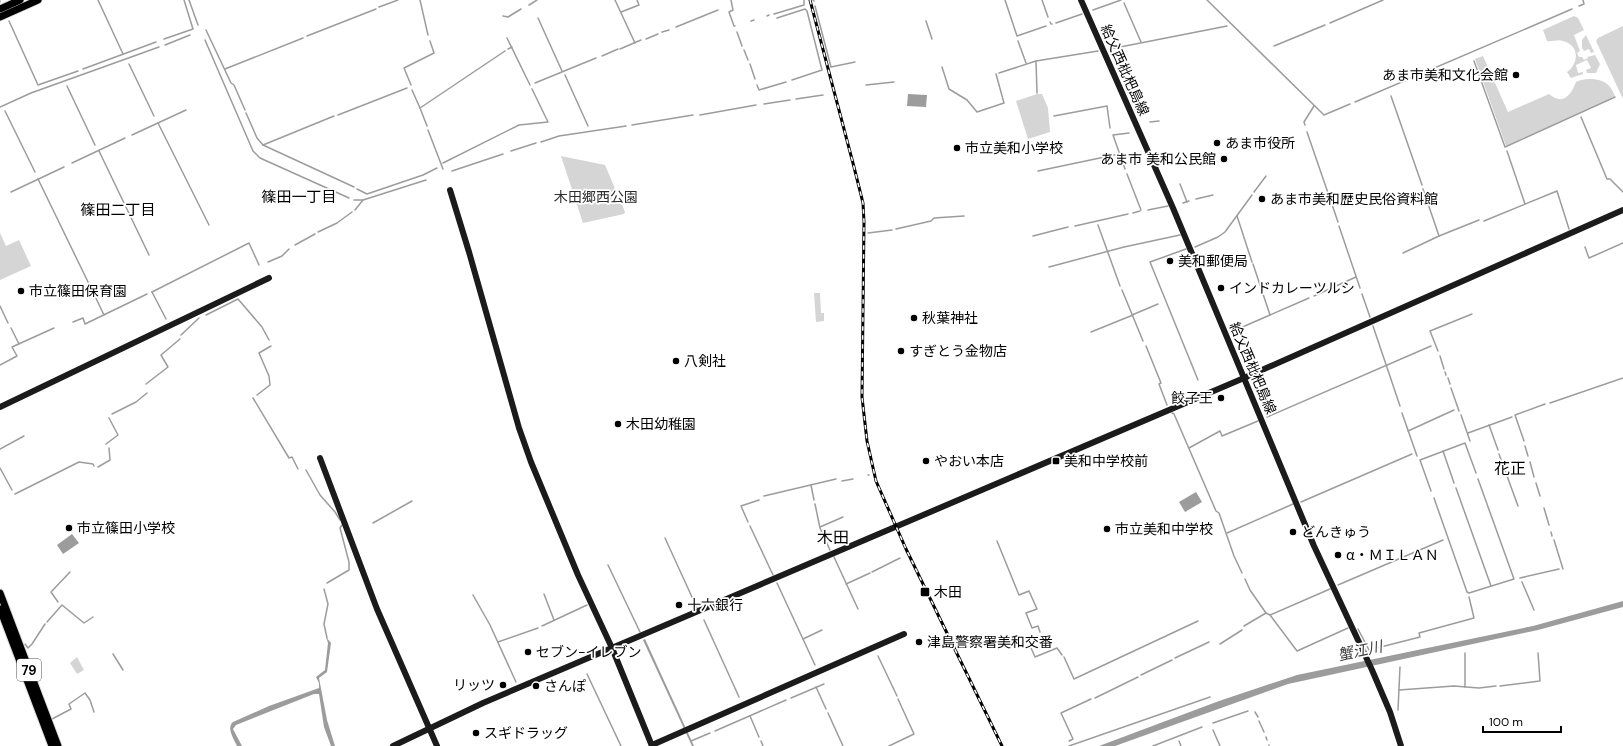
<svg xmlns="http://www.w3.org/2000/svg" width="1623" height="746" viewBox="0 0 1623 746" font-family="'DM Sans','Noto Sans JP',sans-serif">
	<rect width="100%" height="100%" fill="#fff"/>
	<g fill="#d5d5d5">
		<path d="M1574,16L1578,18L1584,30L1574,35L1580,51L1577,53L1579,57H1582L1584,60L1588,58L1587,57L1595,55L1600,64L1596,73H1587L1586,70L1591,68L1587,60L1576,65L1578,73L1583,72V74L1571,78L1567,72C1579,64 1580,45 1563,41C1558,39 1553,42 1547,41L1543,30Z"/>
		<polygon points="1623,26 1623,99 1596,41 1598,38"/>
		<polygon points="1586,35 1594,52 1591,53 1589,49 1584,51 1582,48 1582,40"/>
		<path d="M1483,56L1508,112L1549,94C1563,106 1571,95 1576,82C1585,77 1604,78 1610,87C1612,89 1614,94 1615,96L1506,146L1475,59Z"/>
		<polygon points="1037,94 1042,94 1048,108 1050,132 1028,139 1016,101"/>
		<polygon points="561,156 605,165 625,212 624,214 583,223"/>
		<polygon points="0,233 6,246 19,240 31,266 0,280"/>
		<polygon points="814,293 820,293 821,313 824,313 824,321 816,322"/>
		<polygon points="77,657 84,670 77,674 70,663"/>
	</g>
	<g fill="#9c9c9c">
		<polygon points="908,94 927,95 926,107 907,106"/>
		<polygon points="1196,492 1202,502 1185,512 1179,502"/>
		<polygon points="72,534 79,543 63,554 57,545"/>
		<polygon points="1623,601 1623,607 1538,630 1288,684 1115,746 1099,746 1219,701 1297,675 1533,626"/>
		<path d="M326,637L331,643L327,672L319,678L327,720L335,746H331L324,727L319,694H314L236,725L233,729L242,746H237C234,739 226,728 233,722L269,706L319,688V683L316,677L325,670L328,643Z"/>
		<polygon points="645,639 694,746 692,746 643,640"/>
	</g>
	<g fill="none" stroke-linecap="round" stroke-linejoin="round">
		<g stroke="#9c9c9c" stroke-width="1.5">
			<polyline points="98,0 123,54"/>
			<polyline points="189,0 198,25"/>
			<polyline points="420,0 428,35"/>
			<polyline points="615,0 635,43"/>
			<polyline points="731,0 733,10 729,12 734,26 735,26"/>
			<polyline points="813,0 814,1"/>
			<polyline points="1005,0 1017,36 1046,26"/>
			<polyline points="1042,0 1048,17"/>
			<polyline points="1207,0 1324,115 1350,104"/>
			<polyline points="0,1 0,2"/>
			<polyline points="1124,3 1141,42"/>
			<polyline points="529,5 537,0"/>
			<polyline points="815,6 831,67 855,62"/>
			<polyline points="1579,6 1584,4 1583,0"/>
			<polyline points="379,7 398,0"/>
			<polyline points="1093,10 1121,0"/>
			<polyline points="621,12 639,5 637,0"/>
			<polyline points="774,14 804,5 804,0"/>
			<polyline points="503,16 508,17 521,9"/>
			<polyline points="767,16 769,15"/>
			<polyline points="538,18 562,71"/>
			<polyline points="777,18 805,9 807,11 822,70 792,80"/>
			<polyline points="9,21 38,85 78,71"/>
			<polyline points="751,21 754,20"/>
			<polyline points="926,21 932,39"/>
			<polyline points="1050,22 1051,24 1052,24"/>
			<polyline points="1056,23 1082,14"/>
			<polyline points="1330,23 1383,0"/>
			<polyline points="676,27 718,10"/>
			<polyline points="206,30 231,83 234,85 245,110"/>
			<polyline points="662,32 669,30"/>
			<polyline points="737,32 742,46"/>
			<polyline points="307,36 376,9"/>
			<polyline points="507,38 530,85"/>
			<polyline points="164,39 193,29 184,0"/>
			<polyline points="646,39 658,34"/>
			<polyline points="205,40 253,151 260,158 349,198"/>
			<polyline points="1018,41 1026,63"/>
			<polyline points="165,45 190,35"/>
			<polyline points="1274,46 1325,25"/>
			<polyline points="508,49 512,47"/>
			<polyline points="620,49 641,40"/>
			<polyline points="1110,49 1227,26"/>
			<polyline points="744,50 748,60"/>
			<polyline points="602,56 618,49"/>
			<polyline points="1036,61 1037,93"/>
			<polyline points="1474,61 1505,147 1615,97"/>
			<polyline points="129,64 154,116"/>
			<polyline points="750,64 755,79"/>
			<polyline points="942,67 949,89 967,100 977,112 1004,103 996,74"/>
			<polyline points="83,69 156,42"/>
			<polyline points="225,69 303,38"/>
			<polyline points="999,73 1036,61 1098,51"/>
			<polyline points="565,75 588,126"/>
			<polyline points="535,83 596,58"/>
			<polyline points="411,85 404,68 434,53 430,41"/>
			<polyline points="757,85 759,90 786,82"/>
			<polyline points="866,85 894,82"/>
			<polyline points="67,86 95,145"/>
			<polyline points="412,90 420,108 505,51"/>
			<polyline points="1391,96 1422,185"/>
			<polyline points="796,99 823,95"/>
			<polyline points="1355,102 1572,9"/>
			<polyline points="764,104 790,100"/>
			<polyline points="0,107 31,93 159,47"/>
			<polyline points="420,108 427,126"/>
			<polyline points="5,111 35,172"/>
			<polyline points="246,113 257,138 263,145 334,116"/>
			<polyline points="338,115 407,88"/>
			<polyline points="700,115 756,105"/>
			<polyline points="1054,116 1107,106 1110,128"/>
			<polyline points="1581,117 1607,179 1610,179 1623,192"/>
			<polyline points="1150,122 1159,121"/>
			<polyline points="158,123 209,225"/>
			<polyline points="632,125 693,115"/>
			<polyline points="1305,125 1304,122 1314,106"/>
			<polyline points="428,130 443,169"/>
			<polyline points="1307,132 1338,222"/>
			<polyline points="132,135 186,110"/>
			<polyline points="541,142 559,136 626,126"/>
			<polyline points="263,145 354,187"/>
			<polyline points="99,151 149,255"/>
			<polyline points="511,151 536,143"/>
			<polyline points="1507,151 1525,204"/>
			<polyline points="72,163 125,138"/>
			<polyline points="443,163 519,125 548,122 532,89"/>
			<polyline points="1125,169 1113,135 1129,133"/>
			<polyline points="452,171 503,154"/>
			<polyline points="1038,171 1119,154"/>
			<polyline points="1127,174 1141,210"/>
			<polyline points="38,179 89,284"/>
			<polyline points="1180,184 1187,202"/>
			<polyline points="357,189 367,194 423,175 437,168"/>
			<polyline points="11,192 64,167"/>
			<polyline points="1254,192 1266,176"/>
			<polyline points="1196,199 1213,195"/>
			<polyline points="354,200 363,200 426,180"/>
			<polyline points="1183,203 1189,201"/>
			<polyline points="355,210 363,200"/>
			<polyline points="1148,210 1168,206"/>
			<polyline points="1133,213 1140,211"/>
			<polyline points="1237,216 1252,262"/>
			<polyline points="1484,221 1557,191 1569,229"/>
			<polyline points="1098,225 1120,286"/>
			<polyline points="1075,226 1128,214"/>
			<polyline points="1339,226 1360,288"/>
			<polyline points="896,229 931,221 934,218 964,216"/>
			<polyline points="318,232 337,223 352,212"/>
			<polyline points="868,233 892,230"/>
			<polyline points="1033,236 1068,227"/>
			<polyline points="1439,236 1479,220"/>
			<polyline points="295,245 315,234"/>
			<polyline points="1195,247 1218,237 1225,232 1252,195"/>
			<polyline points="1585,247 1589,258 1623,243"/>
			<polyline points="1186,249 1150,262 1198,380"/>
			<polyline points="1403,253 1439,236 1423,189"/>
			<polyline points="268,262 282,256 289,249"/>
			<polyline points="1253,264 1270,315"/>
			<polyline points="1049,267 1124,247 1180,235"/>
			<polyline points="92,290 104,315"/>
			<polyline points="1122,290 1143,341"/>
			<polyline points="152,292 249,243 259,265"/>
			<polyline points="152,292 166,319"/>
			<polyline points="1362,294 1370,317"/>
			<polyline points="1314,296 1356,277"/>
			<polyline points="0,306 8,323"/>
			<polyline points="206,315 238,299 262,327 269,340"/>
			<polyline points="1132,315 1158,304"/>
			<polyline points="73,322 83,318 85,324 147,294"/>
			<polyline points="1373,326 1400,406"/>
			<polyline points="11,328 19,344"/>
			<polyline points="1091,332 1133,315"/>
			<polyline points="1231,332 1309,298"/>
			<polyline points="181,335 199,318"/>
			<polyline points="1146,346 1161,383 1159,384 1167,405"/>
			<polyline points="1438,351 1430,331 1472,314"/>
			<polyline points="1440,356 1444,369"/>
			<polyline points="0,365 17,356 12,347 54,328"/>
			<polyline points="1445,372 1446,375"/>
			<polyline points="1448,378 1450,384"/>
			<polyline points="146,384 168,367 161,355 180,339"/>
			<polyline points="1451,388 1459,411"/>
			<polyline points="257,395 270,385 269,376 259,353 271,346"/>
			<polyline points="253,398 289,458 292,457 298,469"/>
			<polyline points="1550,403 1623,378"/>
			<polyline points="1172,413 1174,414 1216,511 1219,513 1234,556 1242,573"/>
			<polyline points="1402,413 1417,456"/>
			<polyline points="112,414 136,402 147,393"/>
			<polyline points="1461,415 1470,441"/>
			<polyline points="1267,417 1431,346"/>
			<polyline points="1489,425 1498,450"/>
			<polyline points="1408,431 1454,410"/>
			<polyline points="1468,433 1512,417"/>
			<polyline points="1524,441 1515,415 1545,404"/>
			<polyline points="106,444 118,435 109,418"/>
			<polyline points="1525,446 1528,456"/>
			<polyline points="1189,448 1220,431 1222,436 1258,421"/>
			<polyline points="0,449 24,436"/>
			<polyline points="1443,451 1454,483"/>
			<polyline points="1499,454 1518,506"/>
			<polyline points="1530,462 1534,477"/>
			<polyline points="98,467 110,460 109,448"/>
			<polyline points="0,468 12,490"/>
			<polyline points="306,470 320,495 335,512 340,520"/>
			<polyline points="868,475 869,475"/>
			<polyline points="842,481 853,479"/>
			<polyline points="1536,483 1540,496"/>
			<polyline points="811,485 814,500"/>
			<polyline points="1456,488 1491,586"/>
			<polyline points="1431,491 1420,460 1465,443 1476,473"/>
			<polyline points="15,494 79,462 93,464 94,466"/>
			<polyline points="764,496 836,479"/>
			<polyline points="1434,498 1467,592 1469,593 1514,579 1478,479"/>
			<polyline points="1301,502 1412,454"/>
			<polyline points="815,504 820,528 830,550"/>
			<polyline points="1544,508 1549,525"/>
			<polyline points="748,522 741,506 759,500"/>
			<polyline points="373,523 412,501"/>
			<polyline points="750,526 773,575"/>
			<polyline points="820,527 843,517"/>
			<polyline points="1551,532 1552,536"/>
			<polyline points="1227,533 1293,504"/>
			<polyline points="665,538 697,608"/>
			<polyline points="1554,540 1563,569"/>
			<polyline points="997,541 1019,595 1029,591 1037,609 1026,613 1032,628 1038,626 1040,632"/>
			<polyline points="834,557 858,609"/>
			<polyline points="608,565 640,632"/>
			<polyline points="872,572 900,558"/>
			<polyline points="1520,578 1559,569"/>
			<polyline points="1245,579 1250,590 1266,613"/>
			<polyline points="1522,582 1534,610"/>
			<polyline points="327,583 349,570 349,562 340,528 342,525"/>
			<polyline points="777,583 815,665"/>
			<polyline points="846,584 870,573"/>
			<polyline points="1338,585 1443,540"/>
			<polyline points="324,589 328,604 324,624 327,638"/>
			<polyline points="544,594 554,620"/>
			<polyline points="473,595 490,625 516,682"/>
			<polyline points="58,602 51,592 70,572"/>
			<polyline points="1270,615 1297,651 1348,628"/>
			<polyline points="704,620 739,697"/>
			<polyline points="47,622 62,605 84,623 93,617"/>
			<polyline points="542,626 587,605"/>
			<polyline points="1244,626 1266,613 1270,615 1330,589"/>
			<polyline points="1358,629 1369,650 1420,637 1419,633 1474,618 1469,597"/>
			<polyline points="803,639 822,630"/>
			<polyline points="1028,641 1035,657 1057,648 1062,655"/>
			<polyline points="498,642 538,628"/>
			<polyline points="25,644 28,648 32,644 45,624"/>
			<polyline points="1220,644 1242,630"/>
			<polyline points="113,654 123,670"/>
			<polyline points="878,656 897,696"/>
			<polyline points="1064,657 1074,679 1198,621"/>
			<polyline points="1175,658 1209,642"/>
			<polyline points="587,674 621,746"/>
			<polyline points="1141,675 1172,660"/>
			<polyline points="1500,686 1540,681 1538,653"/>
			<polyline points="816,687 826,709"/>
			<polyline points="1465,687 1465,653"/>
			<polyline points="1399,690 1454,686 1479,688 1496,686"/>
			<polyline points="791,698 824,684"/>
			<polyline points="1095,698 1138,677"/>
			<polyline points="1398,710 1400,667"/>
			<polyline points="1255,712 1258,717"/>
			<polyline points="828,713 843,746"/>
			<polyline points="750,716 759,737"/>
			<polyline points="52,719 71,709 69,704 85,693 90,700 94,712"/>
			<polyline points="1259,721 1264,732"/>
			<polyline points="1213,723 1248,711"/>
			<polyline points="1213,730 1220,746"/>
			<polyline points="715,731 786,700"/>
			<polyline points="1266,737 1267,740"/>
			<polyline points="691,741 710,733"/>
			<polyline points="761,741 763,746"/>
			<polyline points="1069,741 1073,739 1061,713 1091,699"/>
			<polyline points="1179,741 1181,746"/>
			<polyline points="1269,745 1269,746"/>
			<polyline points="889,746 914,734 898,699"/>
			<polyline points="1069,746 1210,697"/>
			<polyline points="1153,746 1202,727"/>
		</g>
		<defs>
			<g id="primary">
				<polyline points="0,9 20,0"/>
				<polyline points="0,17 38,0"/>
				<polyline points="0,593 58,746"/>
				<polyline points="0,609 52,746"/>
			</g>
		</defs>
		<use href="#primary" stroke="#dbdbdb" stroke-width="9"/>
		<g stroke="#1b1b1b" stroke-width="6">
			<polyline points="1081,0 1173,208 1314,546 1372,670 1390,712 1401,746"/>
			<polyline points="450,190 469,252 519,428 531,462 578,575 612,648 652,746"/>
			<polyline points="0,407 269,278"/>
			<polyline points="320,458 377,609 437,746"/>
			<polyline points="652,745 904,634"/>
			<polyline points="393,746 483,703 1244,378 1623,210"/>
		</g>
		<use href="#primary" stroke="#000" stroke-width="7"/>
		<defs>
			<polyline id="rail" points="810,0 854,167 863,203 864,222 862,397 867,441 876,481 906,549 1002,746"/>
		</defs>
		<use href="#rail" stroke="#000" stroke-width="3"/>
		<use href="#rail" stroke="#fff" stroke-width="1.5" stroke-dasharray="4.5" stroke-linecap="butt"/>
	</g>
	<g fill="#000" stroke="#fff" stroke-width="1.5">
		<circle cx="1516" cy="75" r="4"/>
		<circle cx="1217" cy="143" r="4"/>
		<circle cx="957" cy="148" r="4"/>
		<circle cx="1224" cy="159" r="4"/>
		<circle cx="1262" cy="199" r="4"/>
		<circle cx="1170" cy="261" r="4"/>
		<circle cx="1221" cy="288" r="4"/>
		<circle cx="21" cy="291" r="4"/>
		<circle cx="914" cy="318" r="4"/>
		<circle cx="901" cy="351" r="4"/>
		<circle cx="676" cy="361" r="4"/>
		<circle cx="1221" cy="398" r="4"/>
		<circle cx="618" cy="424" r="4"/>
		<circle cx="926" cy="461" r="4"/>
		<rect x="1052" y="457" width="8" height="8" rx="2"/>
		<circle cx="69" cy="528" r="4"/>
		<circle cx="1107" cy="529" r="4"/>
		<circle cx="1293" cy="532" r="4"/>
		<circle cx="1338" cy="555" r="4"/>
		<rect x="920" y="587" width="10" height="10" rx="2"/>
		<circle cx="679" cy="605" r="4"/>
		<circle cx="919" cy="642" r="4"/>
		<circle cx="528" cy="652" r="4"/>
		<circle cx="503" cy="685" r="4"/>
		<circle cx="536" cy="686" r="4"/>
		<circle cx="476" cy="733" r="4"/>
	</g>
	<g text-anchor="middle" stroke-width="3.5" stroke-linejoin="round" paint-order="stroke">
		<rect fill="#fff" stroke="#4c4c4c" stroke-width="1" x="17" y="659" width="24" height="22" rx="3"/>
		<g font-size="13" font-weight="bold" fill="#000">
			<text x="29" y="675">79</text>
		</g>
		<g font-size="14" fill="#000" stroke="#fff">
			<text transform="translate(1125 70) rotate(66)" y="5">給父西枇杷島線</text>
			<text transform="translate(1253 368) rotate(67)" y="5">給父西枇杷島線</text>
		</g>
		<g font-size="14" fill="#000" stroke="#fff" text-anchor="start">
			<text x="1508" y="80" text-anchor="end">あま市美和文化会館</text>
			<text x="1225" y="148">あま市役所</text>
			<text x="965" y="153">市立美和小学校</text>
			<text x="1216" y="164" text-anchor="end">あま市 美和公民館</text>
			<text x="1270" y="204">あま市美和歴史民俗資料館</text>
			<text x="1178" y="266">美和郵便局</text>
			<text x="1229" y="293">インドカレーツルシ</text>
			<text x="29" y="296">市立篠田保育園</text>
			<text x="922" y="323">秋葉神社</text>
			<text x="909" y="356">すぎとう金物店</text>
			<text x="684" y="366">八剣社</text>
			<text x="1213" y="403" text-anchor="end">餃子王</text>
			<text x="626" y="429">木田幼稚園</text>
			<text x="934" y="466">やおい本店</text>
			<text x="1064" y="466">美和中学校前</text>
			<text x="77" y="533">市立篠田小学校</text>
			<text x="1115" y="534">市立美和中学校</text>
			<text x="1301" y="537">どんきゅう</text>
			<text x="1346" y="560">α・ＭＩＬＡＮ</text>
			<text x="934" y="597">木田</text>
			<text x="687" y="610">十六銀行</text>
			<text x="927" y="647">津島警察署美和交番</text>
			<text x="536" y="657">セブン-イレブン</text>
			<text x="495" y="690" text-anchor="end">リッツ</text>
			<text x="544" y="691">さんぽ</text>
			<text x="484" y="738">スギドラッグ</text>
		</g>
		<g font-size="14" fill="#2c2c2c" stroke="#fff">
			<text x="596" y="202">木田郷西公園</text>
		</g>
		<g font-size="15" fill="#000" stroke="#fff">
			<text x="299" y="202">篠田一丁目</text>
			<text x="118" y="215">篠田二丁目</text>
		</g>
		<g font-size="15" font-style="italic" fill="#3d3d3d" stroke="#fff">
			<text transform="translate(1360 651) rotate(-12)" y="5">蟹江川</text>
		</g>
		<g font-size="16" fill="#000" stroke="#fff">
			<text x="1510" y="474">花正</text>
			<text x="833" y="543">木田</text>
		</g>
	</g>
	<path d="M1483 726v6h78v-6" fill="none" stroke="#000000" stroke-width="2"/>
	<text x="1489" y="726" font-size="12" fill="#000000" stroke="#ffffff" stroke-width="3" paint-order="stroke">100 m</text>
</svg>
